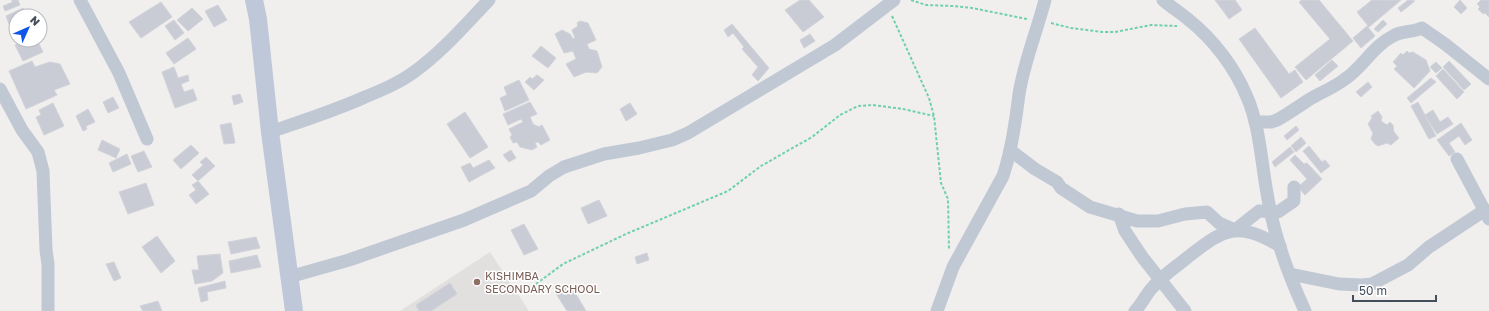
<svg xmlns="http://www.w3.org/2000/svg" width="1489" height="311" viewBox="0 0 1489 311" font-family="'Golos Text',sans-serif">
	<rect width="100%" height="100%" fill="#f1eeee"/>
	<polygon fill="#e2dfdf" points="490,252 529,311 400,311"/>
	<g fill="#c9ccd4" stroke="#d1d3da">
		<polygon points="11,0 18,0 20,5 5,11 3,6 13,2"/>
		<polygon points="800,0 809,0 824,17 803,32 785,10"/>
		<polygon points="1215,0 1235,0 1242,10 1229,19"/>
		<polygon points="1302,0 1319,0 1353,41 1306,80 1295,67 1330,39 1299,2"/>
		<polygon points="1372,0 1401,0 1369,27 1357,12"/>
		<polygon points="1408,0 1415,1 1401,12 1398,8"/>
		<polygon points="1460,0 1467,8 1461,14 1454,7"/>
		<polygon points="1481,0 1489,0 1489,17 1485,13 1483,14 1478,9 1480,7 1477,4"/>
		<polygon points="161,2 172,17 141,38 129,22"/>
		<polygon points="218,5 227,20 214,27 205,11"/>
		<polygon points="23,8 27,16 16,16 16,21 9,24 6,16"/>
		<polygon points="192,8 203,19 188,31 177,20"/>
		<polygon points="174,20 184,33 175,40 165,26"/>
		<polygon points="1383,20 1387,24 1378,32 1374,29"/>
		<polygon points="580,21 588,23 596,40 587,44 589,49 597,51 602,67 597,73 586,72 574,77 566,64 576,59 573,51 564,53 555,34 562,30 570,34 573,39 575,38 572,30 578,26 577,23"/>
		<polygon points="732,24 769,68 758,81 752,75 758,67 742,49 744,47 733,33 728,37 724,30"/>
		<polygon points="1367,26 1375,36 1361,48 1353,38"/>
		<polygon points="1255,28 1289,74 1295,70 1303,82 1281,98 1239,39"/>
		<polygon points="810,34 815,41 804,48 800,40"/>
		<polygon points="188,38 196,49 174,64 166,53"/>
		<polygon points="28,40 37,40 43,52 23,61 15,45"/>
		<polygon points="541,46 556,58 548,68 532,56"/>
		<polygon points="1407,51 1409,53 1413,52 1426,60 1430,71 1414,88 1394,69 1397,66 1393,62 1401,53 1403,55"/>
		<polygon points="1332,60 1338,66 1320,81 1315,75"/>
		<polygon points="32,61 35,67 50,62 60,64 70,84 54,90 57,95 26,109 9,71"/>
		<polygon points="1449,61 1471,84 1464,90 1443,67"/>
		<polygon points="1436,62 1442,68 1436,73 1430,67"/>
		<polygon points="174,67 178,78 188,75 189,81 181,84 184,92 193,89 197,100 175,108 162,72"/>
		<polygon points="1443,69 1464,92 1457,99 1436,76"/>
		<polygon points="537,75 544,80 534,90 525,82 530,77 532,79"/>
		<polygon points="1431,78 1436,82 1411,103 1407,98"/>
		<polygon points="519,80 529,100 505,111 500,98 507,95 504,87"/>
		<polygon points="1368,82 1372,87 1361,97 1356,92"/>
		<polygon points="240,94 243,102 234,105 232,96"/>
		<polygon points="113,97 119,108 108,113 103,102"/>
		<polygon points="530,102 537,114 530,117 533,124 539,127 542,125 550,140 541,145 538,142 535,143 537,147 532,150 520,147 517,142 513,143 510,137 512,135 509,129 523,122 521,119 508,125 503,114"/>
		<polygon points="1418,102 1436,136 1429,139 1411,106"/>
		<polygon points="53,103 64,126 44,135 36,117 41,115 39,110"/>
		<polygon points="630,103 637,114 626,121 620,109"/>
		<polygon points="88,109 95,122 86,126 87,129 83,131 76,116"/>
		<polygon points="1433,110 1440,122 1448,117 1453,124 1437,134 1425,115"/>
		<polygon points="1378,111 1382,117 1381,121 1387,125 1390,122 1393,125 1394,132 1399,138 1391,145 1387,143 1378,146 1375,144 1371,139 1373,133 1368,124 1372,118 1371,116"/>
		<polygon points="465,112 488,147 470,158 447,124"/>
		<polygon points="231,123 235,143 224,144 220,125"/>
		<polygon points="1461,123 1472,140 1465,145 1459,136 1449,143 1455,152 1449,156 1437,140"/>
		<polygon points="1296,126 1299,130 1287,140 1284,136"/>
		<polygon points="1301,137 1306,143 1296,152 1291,146"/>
		<polygon points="102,140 120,149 116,158 98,150"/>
		<polygon points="191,145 199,153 181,169 173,160"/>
		<polygon points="1309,146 1322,162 1325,160 1330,166 1321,173 1303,151"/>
		<polygon points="1290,147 1294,152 1275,167 1272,162"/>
		<polygon points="511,150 516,158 509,162 503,155"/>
		<polygon points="144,151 152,167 138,172 131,156"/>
		<polygon points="127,154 131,164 113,172 109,163"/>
		<polygon points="1295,155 1304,164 1307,163 1322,179 1305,195 1298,187 1307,179 1290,160"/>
		<polygon points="206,157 215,166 198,181 192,175 203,165 200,162"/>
		<polygon points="489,160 495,168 469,182 461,167 470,163 473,168"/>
		<polygon points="198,181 209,194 196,204 189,195 196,190 192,185"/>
		<polygon points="146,183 154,205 128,214 119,192"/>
		<polygon points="599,200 607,216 588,224 581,208"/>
		<polygon points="524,224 538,249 524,255 511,230"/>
		<polygon points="157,236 175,261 161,273 142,247"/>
		<polygon points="256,237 260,248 231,254 228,242"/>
		<polygon points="647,253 649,260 637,264 635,257"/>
		<polygon points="220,254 223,273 212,281 195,284 192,270 199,270 197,256"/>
		<polygon points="257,255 261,267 231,273 229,261"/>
		<polygon points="114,262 121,278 114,281 106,264"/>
		<polygon points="225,281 226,288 207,292 208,300 201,302 198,288"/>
		<polygon points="450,283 457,294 431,311 419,311 416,305"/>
		<polygon points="570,284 586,311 567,311 555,292"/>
		<polygon points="158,301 162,311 143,311 140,306"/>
	</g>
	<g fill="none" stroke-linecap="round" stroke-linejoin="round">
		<g stroke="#6fd1ac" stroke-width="2" stroke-dasharray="3 2" stroke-linecap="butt">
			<polyline points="911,0 926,5 953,6 972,8 1027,19"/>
			<polyline points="892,16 929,98 934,116 941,183 948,199 949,249"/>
			<polyline points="1051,23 1071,28 1102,32 1115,32 1151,25 1177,26"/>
			<polyline points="532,287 563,264 626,234 728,191 761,166 812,137 840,115 858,106 873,105 903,109 934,116"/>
		</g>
		<g stroke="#c0c8d4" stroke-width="13">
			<polyline points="80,0 119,73 147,139"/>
			<path d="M1163,0C1171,7 1181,13 1189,20C1214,40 1235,68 1247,97C1260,127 1261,161 1267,193C1273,233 1288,274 1305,311"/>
			<polyline points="0,89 22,130 38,152 43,171 46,250 48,264 48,311"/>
			<path d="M1255,122H1271L1277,120C1288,114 1299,106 1310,99C1322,92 1335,87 1345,79C1363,67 1373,46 1393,36C1403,30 1411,33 1422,28L1445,44L1489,79"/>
			<path d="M270,132C302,121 334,111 365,97C382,90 399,83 414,72C442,52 465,25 489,0"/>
			<polyline points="1010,150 1035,169 1057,182 1061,188 1090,207 1137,221 1158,221 1185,214 1207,212 1219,223 1235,230 1259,211 1278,212 1294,201 1294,187"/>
			<polyline points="1457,159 1489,219"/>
			<polyline points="1119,214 1125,231 1143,258 1185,311"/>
			<polyline points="1290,274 1339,284 1362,285 1372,284 1408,265 1429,247 1485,210"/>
			<polyline points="289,277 349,260 464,220 531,191 549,176 564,167 604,154 639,148 672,140 688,133 835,45 894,0"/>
			<path d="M937,311L953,267L1003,176L1006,166C1013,143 1016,118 1019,94C1024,62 1037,31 1045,0"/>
			<path d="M1135,311C1142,304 1146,294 1153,287C1163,275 1176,267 1188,257C1225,228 1237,221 1280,246"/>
		</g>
		<polyline stroke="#bfc8d8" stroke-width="18" points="254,0 258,19 270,132 294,311"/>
	</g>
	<circle fill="#8d6e63" stroke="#fff" stroke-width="1.5" cx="477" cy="282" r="4"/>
	<g text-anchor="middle" stroke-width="3" stroke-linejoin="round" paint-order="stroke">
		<g font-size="11" fill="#785e54" stroke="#fff" text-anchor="start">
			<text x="485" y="280">KISHIMBA<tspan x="485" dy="13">SECONDARY SCHOOL</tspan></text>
		</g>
	</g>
	<g transform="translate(28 28) rotate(45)"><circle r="19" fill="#ffffff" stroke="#b5b9be"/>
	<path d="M0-3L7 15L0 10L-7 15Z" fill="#0e55eb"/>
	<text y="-6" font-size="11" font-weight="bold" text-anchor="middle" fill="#454f5c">N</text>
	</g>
	<path d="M1353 295v6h83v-6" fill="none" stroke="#454f5c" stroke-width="2"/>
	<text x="1359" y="295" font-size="12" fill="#454f5c" stroke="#ffffff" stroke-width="3" paint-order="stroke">50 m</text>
</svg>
